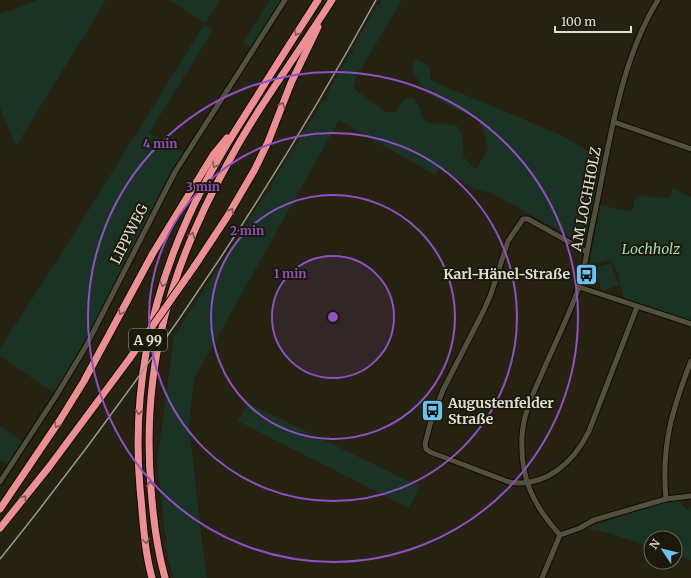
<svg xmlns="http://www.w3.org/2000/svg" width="691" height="578" viewBox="0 0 691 578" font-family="Merriweather,serif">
	<rect width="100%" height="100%" fill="#262212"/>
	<g fill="#1b3324">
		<polygon points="37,0 106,0 16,146 0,108 0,14"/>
		<polygon points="169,0 220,0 205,23"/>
		<polygon points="270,0 281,0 252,49 243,43"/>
		<path d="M380,0H402L356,77L353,88L385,112H395L406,98L413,97L419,106L422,117L431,124L441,123L457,126L463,139V156L475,170L488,151L485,134L478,119C452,107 422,97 412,68L416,59C427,65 432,65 430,79L438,84L480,101L563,136L603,160L584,245L492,193L477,190L439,169L435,175L339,120L194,379L189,427L203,549L207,578H174L168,558L157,461L174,337L192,307H193L196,304L195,303L219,266L220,267L223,264L221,263L242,232L243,233L245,229L244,228L267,191L269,192L271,188L270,187L296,144L298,145L300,141L299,140L324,99L325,100L327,96L326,95L350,53L352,54L354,50L352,49L377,5L379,6L381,2Z"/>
		<polygon points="204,25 213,30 149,133 184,153 166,181 98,317 55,394 0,356 0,348 60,256"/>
		<polygon points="673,188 691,197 691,322 625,302 618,273 612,262 609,260 589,265 600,205 632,212 634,201 639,196 669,198"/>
		<polygon points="611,263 619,285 602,291 594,268"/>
		<polygon points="248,403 418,486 417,493 409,508 238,421"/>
		<polygon points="0,426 24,443 9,466 0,460"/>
		<polygon points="673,494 688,511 691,507 691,560 675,555 675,538 651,538 651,547 609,533 587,528 661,503"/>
	</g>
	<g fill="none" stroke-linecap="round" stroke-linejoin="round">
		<defs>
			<g id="minor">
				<polyline points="614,122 691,149"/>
				<path d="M587,252L528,219H523L508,241L491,294L483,312L443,390L431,421L425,444L426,449L430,452L509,482C546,488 574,462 589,431L637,307"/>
				<polyline points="579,287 691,324"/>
				<polyline points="0,482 56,396 85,348 175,172 285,0"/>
				<path d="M666,499C661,446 672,410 691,361"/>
				<path d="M560,535C533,505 520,478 522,437C523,413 534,392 543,371C555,343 569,316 579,287C585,269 587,250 591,231C608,156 617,66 658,0"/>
				<polyline points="560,535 580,528 594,520 666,499 691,496"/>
				<polyline points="542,578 560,535"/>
			</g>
			<g id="highway">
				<polyline points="194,267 227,217 255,169 268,142 291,83 318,27"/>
				<polyline points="0,509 60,420 84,381 153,253 213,155 227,138"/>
				<polyline points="0,528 49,467 130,358"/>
				<path d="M152,578C144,549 143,518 140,488C132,397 149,304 187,220C206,177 231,137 256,98C276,65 297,33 318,0"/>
				<path d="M165,578C157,549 153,518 151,488C141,367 170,267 229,161C259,105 298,54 332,0"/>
			</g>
		</defs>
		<use href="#minor" stroke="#0f0b01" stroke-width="7"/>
		<use href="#highway" stroke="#0f0b01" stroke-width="9"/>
		<use href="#minor" stroke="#54503e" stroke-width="5"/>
		<use href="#highway" stroke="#ed8f92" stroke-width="7"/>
		<path stroke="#9d9a8e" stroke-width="1.5" d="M0,559C141,384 268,197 376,0"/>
		<defs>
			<polyline id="highway-bridge" points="130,358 194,267"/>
		</defs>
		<use href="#highway-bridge" stroke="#0f0b01" stroke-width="9" stroke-linecap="butt"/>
		<use href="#highway-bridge" stroke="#ed8f92" stroke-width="7"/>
	</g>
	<defs><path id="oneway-chevron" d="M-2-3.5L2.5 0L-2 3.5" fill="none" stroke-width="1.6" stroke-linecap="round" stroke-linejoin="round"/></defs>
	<g stroke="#84544e">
		<use href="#oneway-chevron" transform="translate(297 33) rotate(122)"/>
		<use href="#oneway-chevron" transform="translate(282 105) rotate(-68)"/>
		<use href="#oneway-chevron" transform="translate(215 165) rotate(119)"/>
		<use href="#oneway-chevron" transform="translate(231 211) rotate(-59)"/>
		<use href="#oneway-chevron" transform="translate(192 235) rotate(-67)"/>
		<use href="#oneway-chevron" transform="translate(163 284) rotate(107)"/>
		<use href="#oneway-chevron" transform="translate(121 312) rotate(118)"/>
		<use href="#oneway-chevron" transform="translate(139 412) rotate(94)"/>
		<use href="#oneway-chevron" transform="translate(57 425) rotate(122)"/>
		<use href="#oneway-chevron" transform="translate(150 484) rotate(-95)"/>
		<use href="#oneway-chevron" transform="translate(24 498) rotate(-51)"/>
		<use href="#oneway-chevron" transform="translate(146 541) rotate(82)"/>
	</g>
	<circle cx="333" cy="317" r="61" fill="#8f50c3" fill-opacity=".12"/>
	<g fill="none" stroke="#8f50c3" stroke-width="2">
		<circle cx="333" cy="317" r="61"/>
		<circle cx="333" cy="317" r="122"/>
		<circle cx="333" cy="317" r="184"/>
		<circle cx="333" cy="317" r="245"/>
	</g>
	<defs>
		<symbol id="bus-square" viewBox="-11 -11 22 22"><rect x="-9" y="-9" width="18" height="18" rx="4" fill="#69c4f0" stroke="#1c1909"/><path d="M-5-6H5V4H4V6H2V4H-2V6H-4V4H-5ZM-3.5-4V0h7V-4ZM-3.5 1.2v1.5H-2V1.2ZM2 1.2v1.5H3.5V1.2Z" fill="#111"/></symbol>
	</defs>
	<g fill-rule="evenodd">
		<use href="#bus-square" x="574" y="262" width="25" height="25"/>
		<use href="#bus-square" x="420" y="398" width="25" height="25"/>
	</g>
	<g text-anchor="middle" stroke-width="4" stroke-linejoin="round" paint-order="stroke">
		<rect fill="#1c1909" stroke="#a5a397" stroke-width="1" x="129" y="329" width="38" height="22" rx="3"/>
		<g font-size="13" font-weight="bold" fill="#e0ded4">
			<text x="148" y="345">A 99</text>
		</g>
		<g font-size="14" fill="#e0ded4" stroke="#1c1909">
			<text transform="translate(586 199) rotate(-79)" y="5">AM LOCHHOLZ</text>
			<text transform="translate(129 234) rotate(-63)" y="5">LIPPWEG</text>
		</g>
		<g font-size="14" font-style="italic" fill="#9dd9b3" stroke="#1c1909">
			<text x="651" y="254">Lochholz</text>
		</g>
		<g font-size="14" font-weight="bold" fill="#e0ded4" stroke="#1c1909" text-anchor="end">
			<text x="570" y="279">Karl-Hänel-Straße</text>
			<text x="448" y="408" text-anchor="start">Augustenfelder<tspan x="448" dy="16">Straße</tspan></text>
		</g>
	</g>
	<circle cx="333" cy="317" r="6" fill="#8f50c3" stroke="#1c1909" stroke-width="2"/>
	<g font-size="12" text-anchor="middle" font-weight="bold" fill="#8f50c3" stroke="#1c1909" stroke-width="4" stroke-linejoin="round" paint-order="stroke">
		<text x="160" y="148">4 min</text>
		<text x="203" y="191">3 min</text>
		<text x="247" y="235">2 min</text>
		<text x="290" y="278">1 min</text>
	</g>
	<g transform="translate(663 550) rotate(305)"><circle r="19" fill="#1c1909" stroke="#6a685a"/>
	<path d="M0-3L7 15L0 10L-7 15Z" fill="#69c4f0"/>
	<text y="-6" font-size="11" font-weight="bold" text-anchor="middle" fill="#e0ded4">N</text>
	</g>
	<path d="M555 26v6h76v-6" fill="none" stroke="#e0ded4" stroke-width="2"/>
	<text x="561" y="26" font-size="12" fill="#e0ded4" stroke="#1c1909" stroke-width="3" paint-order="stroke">100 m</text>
</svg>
